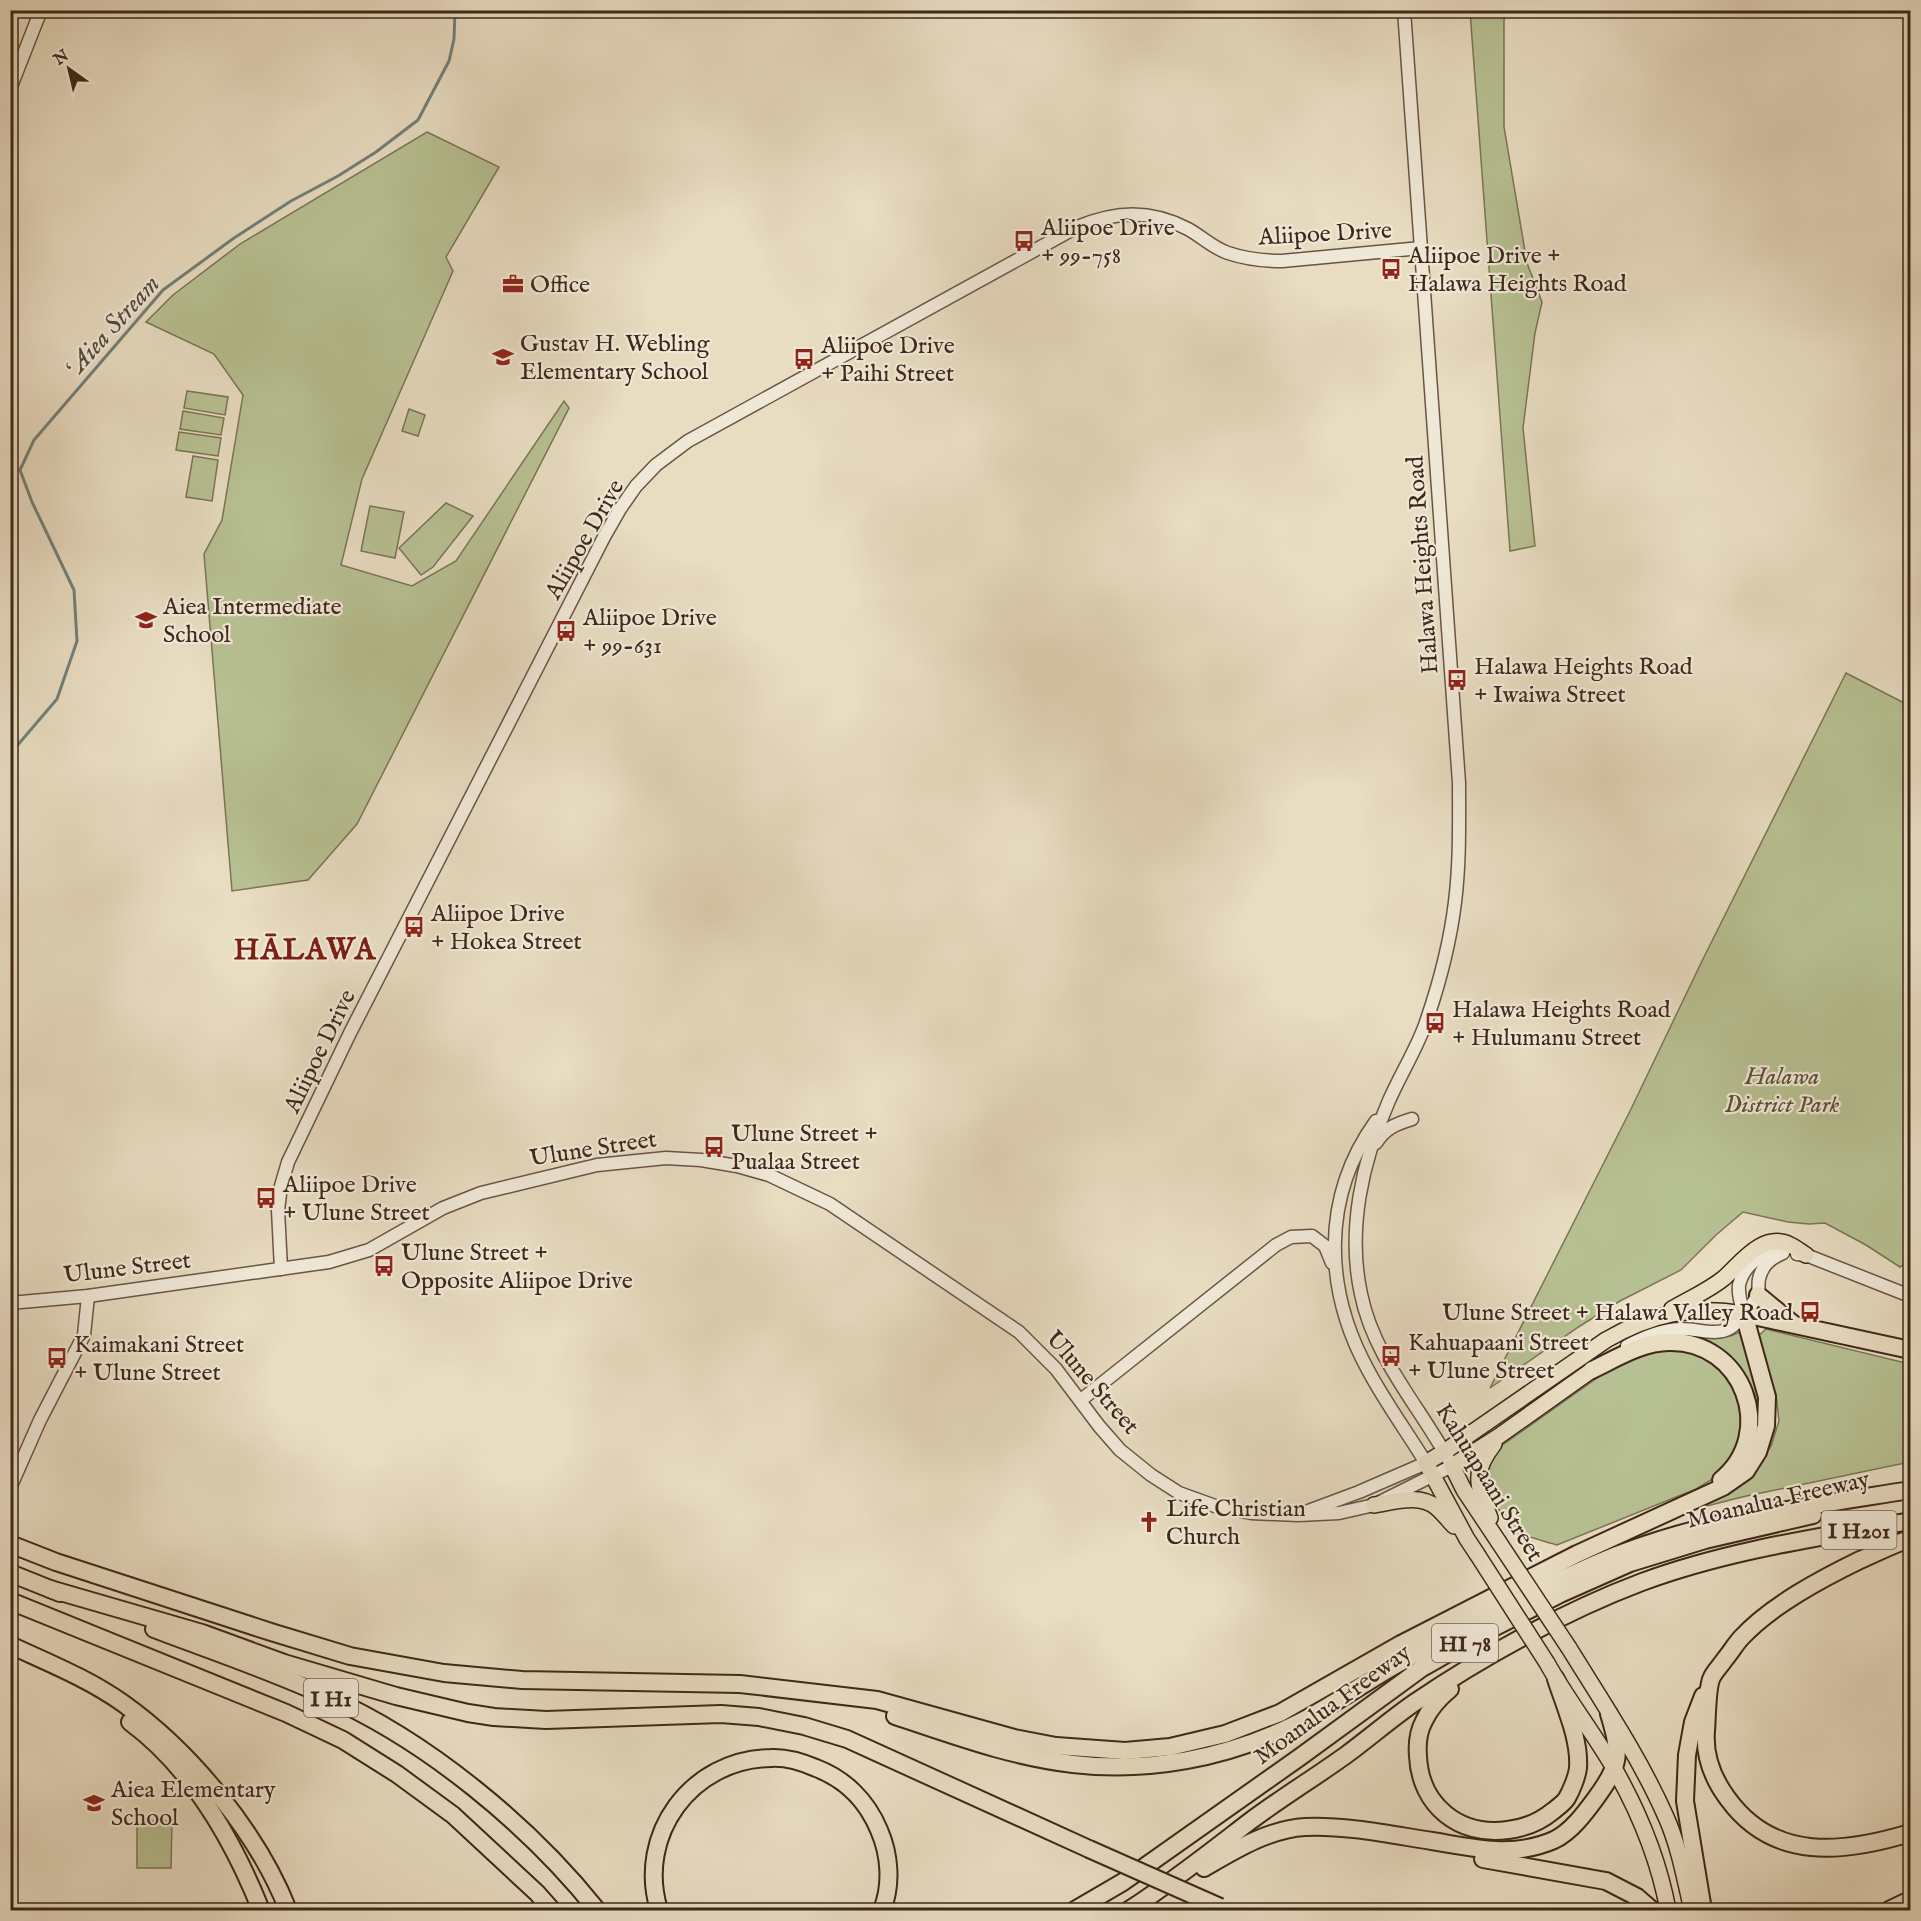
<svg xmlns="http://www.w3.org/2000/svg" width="1921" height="1921" viewBox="0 0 1921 1921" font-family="'IM FELL English',serif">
	<rect width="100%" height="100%" fill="#e8dcc1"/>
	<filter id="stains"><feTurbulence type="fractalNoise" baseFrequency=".00333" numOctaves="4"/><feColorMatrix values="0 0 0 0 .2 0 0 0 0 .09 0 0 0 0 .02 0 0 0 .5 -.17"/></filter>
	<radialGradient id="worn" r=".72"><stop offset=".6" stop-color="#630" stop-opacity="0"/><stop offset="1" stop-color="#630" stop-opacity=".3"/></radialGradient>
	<g fill="#b7c092" stroke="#7b7456" stroke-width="1.5">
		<polygon points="1470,11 1509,11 1504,20 1504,127 1527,263 1542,302 1535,333 1523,428 1535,546 1510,551"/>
		<polygon points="427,132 499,167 446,257 453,271 362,479 341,565 412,586 456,561 564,401 569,408 357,824 308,880 232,891 204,554 222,520 243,395 214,354 146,322 173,295 240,244"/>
		<polygon points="187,391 228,397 225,415 184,408"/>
		<polygon points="409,409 425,415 418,436 402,431"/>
		<polygon points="183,411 224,418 221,435 180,429"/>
		<polygon points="179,432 221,438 218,456 176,450"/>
		<polygon points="193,456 218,460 212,501 186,497"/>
		<polygon points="446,503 473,516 433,567 421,575 399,548"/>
		<polygon points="370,506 404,512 395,558 361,551"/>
		<polygon points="1846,673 1910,706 1910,1261 1900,1267 1866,1245 1825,1223 1809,1224 1788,1222 1743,1212 1716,1235 1681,1270 1620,1301 1580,1326 1490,1388 1631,1109 1702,961"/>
		<polygon points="1766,1329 1910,1364 1910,1462 1742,1497 1687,1511 1755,1472 1771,1446 1779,1421 1776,1394 1756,1338"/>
		<path d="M1741,1331L1760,1389L1762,1420L1754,1436L1756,1410L1705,1343L1706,1337C1720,1339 1729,1338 1741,1331Z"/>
		<path d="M1661,1349L1695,1352L1720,1368L1738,1392L1743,1420L1737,1451L1716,1477L1696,1489L1557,1545C1548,1542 1519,1535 1512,1530C1508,1526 1505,1519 1502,1514C1482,1486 1481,1473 1501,1446L1614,1366L1635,1356Z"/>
		<polygon points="137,1821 172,1821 171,1868 137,1868"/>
	</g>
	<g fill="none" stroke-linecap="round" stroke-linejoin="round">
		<polyline stroke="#748078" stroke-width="3" points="10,754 57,699 77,641 74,590 32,502 20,470 34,440 163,290 234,238 291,201 338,176 376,152 418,120 449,61 454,39 455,10"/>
		<defs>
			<g id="minor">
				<polyline points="10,89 41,10"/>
				<path d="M1376,1143C1385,1128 1396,1124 1412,1119"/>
				<polyline points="1797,1254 1806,1255 1910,1296"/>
				<path d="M281,1269L278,1210L281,1186L288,1162L350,1033L604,537L620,509L636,486L656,465L688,441L1077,227C1116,211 1150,209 1188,229C1201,236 1213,248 1228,253C1246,259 1263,261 1282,261L1421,248"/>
				<path d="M10,1303L88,1296L329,1262L369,1250L443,1208L481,1193L597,1165L666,1158L701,1160L737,1166L769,1175L830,1204L1019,1332L1056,1369L1099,1426L1120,1450L1151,1475L1179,1493L1215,1506L1251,1513L1298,1515L1339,1513L1374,1505L1452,1466C1422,1409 1374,1359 1361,1294C1347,1230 1362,1162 1388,1103C1399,1077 1415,1052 1425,1025C1439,985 1450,943 1455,902C1460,862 1459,823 1459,783L1404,10"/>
				<path d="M1744,1314C1741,1304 1738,1295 1739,1285C1743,1268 1759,1252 1777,1253"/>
				<path d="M1627,1346C1644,1337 1661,1330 1680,1329C1695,1328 1716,1337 1730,1328C1737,1324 1757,1300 1758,1293C1759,1288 1758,1283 1759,1279C1762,1265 1771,1258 1783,1253"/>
				<polyline points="1081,1400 1276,1245 1291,1237 1312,1236 1325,1246 1332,1263"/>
				<polyline points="10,1488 40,1420 84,1335 88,1296"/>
				<path d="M1308,1511L1359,1492L1426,1463C1407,1432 1385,1402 1368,1370C1324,1290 1321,1197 1376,1121"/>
			</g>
			<g id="major">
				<path d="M1672,1309C1689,1299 1708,1291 1724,1278C1740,1264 1763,1231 1790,1245C1795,1247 1801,1252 1806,1255"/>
				<path d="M1374,1505C1394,1502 1420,1493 1437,1508C1443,1513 1448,1520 1454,1526"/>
				<path d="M1490,1518C1478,1486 1471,1473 1494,1444"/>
				<polyline points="1498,1541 1464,1490 1452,1466 1499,1436 1592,1370"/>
				<path d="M1477,1554L1467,1539L1426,1463L1444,1452L1606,1340C1651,1314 1692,1305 1744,1314"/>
				<path d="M1569,1648C1603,1703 1640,1758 1666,1817C1679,1846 1685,1880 1692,1910"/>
				<path d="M1547,1663C1567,1699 1593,1732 1614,1768C1639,1812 1659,1861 1668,1910"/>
			</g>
			<g id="highway">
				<polyline points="1758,1295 1792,1323"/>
				<path d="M1592,1370C1615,1359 1642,1342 1669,1342C1743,1340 1778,1433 1721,1480"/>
				<path d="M1910,1539C1893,1544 1877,1553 1860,1560C1821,1579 1772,1605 1742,1637C1736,1643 1731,1652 1725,1659C1721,1665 1715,1671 1712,1677C1707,1686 1707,1719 1706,1731C1704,1756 1713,1779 1728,1799C1774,1862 1844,1853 1910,1833"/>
				<polyline points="10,1544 56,1562 271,1632 350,1656 444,1673 522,1680 740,1684 877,1700 1014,1738 1056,1746 1125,1751 1170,1747 1225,1734 1280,1713 1401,1644 1577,1554 1723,1487 1746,1471 1758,1452 1766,1426 1767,1397 1744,1314 1910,1350"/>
				<polyline points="10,1573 60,1593"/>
				<polyline points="50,1589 202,1633 284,1663 396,1696 468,1713 494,1717 546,1720 721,1714 759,1717 804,1726 847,1739 1089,1849"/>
				<polyline points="10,1601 286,1713 343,1740 397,1774 453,1815 537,1893 552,1910"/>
				<path d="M154,1629C212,1651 272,1671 328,1697C427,1741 529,1825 597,1910"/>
				<path d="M10,1645C49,1663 89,1679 124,1704C191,1752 258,1833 288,1910"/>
				<path d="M1450,1689C1439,1698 1430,1708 1424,1721C1418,1732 1417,1744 1418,1756C1420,1805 1459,1837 1508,1830C1524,1828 1541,1821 1553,1811C1558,1807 1564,1803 1567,1798C1571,1791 1577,1777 1578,1768C1580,1739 1565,1707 1556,1679"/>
				<path d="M895,1716C953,1735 1011,1757 1073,1764C1148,1773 1226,1758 1294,1725C1331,1707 1365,1682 1401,1662C1462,1627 1531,1592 1595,1564C1695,1520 1804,1507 1910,1490"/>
				<path d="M130,1722C192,1768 233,1840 261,1910"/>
				<polyline points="1483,1859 1606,1881 1637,1897 1652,1910"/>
				<path d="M1204,1868C1235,1850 1269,1829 1305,1827C1345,1825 1393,1835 1432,1841C1475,1848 1513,1858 1554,1840C1571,1832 1585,1813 1596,1798C1621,1764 1621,1754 1609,1714"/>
				<path d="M659,1910C636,1835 691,1759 771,1758C786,1757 802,1762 816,1768C845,1779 867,1801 879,1830C890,1855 892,1885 882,1910"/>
				<polyline points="1075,1910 1123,1882 1300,1757 1422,1668 1487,1631 1560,1594 1630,1563 1705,1540 1813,1515"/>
				<path d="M1129,1910C1171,1883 1210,1852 1249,1822C1281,1798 1314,1778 1346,1755C1369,1738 1391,1719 1414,1703C1482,1657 1565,1611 1642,1582C1728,1550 1821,1537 1910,1521"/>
				<polyline points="1703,1910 1685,1801 1687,1755 1693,1722 1703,1696"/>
				<polyline points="1889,1910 1910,1900"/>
			</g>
		</defs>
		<use href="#minor" stroke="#695544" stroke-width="15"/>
		<use href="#major" stroke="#3f281a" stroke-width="18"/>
		<use href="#highway" stroke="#3f281a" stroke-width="20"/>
		<use href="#minor" stroke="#f0e8d7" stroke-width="12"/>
		<use href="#major" stroke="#e8dcc1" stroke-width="15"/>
		<use href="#highway" stroke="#e8dcc1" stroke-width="16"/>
		<defs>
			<g id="major-bridge">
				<polyline points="1498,1541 1569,1648"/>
				<polyline points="1477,1554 1547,1663"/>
			</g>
			<polyline id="highway-bridge" points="1089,1849 1220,1907"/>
		</defs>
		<use href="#major-bridge" stroke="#3f281a" stroke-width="18" stroke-linecap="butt"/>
		<use href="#highway-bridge" stroke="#3f281a" stroke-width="20" stroke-linecap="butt"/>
		<use href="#major-bridge" stroke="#e8dcc1" stroke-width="15"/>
		<use href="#highway-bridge" stroke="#e8dcc1" stroke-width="16"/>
	</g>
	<defs>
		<symbol id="bus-bare" viewBox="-9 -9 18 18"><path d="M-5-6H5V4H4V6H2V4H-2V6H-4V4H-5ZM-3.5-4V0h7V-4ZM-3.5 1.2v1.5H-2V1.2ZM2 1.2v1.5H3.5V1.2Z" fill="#8f2418" stroke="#f0e8d7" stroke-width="2.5" paint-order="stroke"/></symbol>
		<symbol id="office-bare" viewBox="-9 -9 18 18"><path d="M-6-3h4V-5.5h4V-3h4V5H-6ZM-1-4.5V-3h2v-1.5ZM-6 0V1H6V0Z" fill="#8f2418" stroke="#f0e8d7" stroke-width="2.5" paint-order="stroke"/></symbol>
		<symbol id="school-bare" viewBox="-9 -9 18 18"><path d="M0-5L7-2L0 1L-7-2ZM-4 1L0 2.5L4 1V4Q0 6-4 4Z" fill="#8f2418" stroke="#f0e8d7" stroke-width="2.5" paint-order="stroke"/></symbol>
		<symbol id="church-bare" viewBox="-9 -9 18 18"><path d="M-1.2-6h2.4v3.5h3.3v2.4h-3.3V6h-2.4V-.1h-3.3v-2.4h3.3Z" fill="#8f2418" stroke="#f0e8d7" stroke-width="2.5" paint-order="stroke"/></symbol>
	</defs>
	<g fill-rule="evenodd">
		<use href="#bus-bare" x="1009" y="226" width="30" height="30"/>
		<use href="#bus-bare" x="1376" y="254" width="30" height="30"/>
		<use href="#office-bare" x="498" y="269" width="30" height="30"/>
		<use href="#school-bare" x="488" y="342" width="30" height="30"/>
		<use href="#bus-bare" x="789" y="344" width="30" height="30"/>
		<use href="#school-bare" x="131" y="605" width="30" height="30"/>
		<use href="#bus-bare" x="551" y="616" width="30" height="30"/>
		<use href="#bus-bare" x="1442" y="665" width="30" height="30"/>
		<use href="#bus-bare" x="399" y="912" width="30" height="30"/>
		<use href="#bus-bare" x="1420" y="1008" width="30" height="30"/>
		<use href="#bus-bare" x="699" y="1132" width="30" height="30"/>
		<use href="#bus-bare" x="251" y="1183" width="30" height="30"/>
		<use href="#bus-bare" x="369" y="1251" width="30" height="30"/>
		<use href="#bus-bare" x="1795" y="1297" width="30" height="30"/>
		<use href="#bus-bare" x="1376" y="1341" width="30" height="30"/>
		<use href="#bus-bare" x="42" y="1343" width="30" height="30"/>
		<use href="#church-bare" x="1134" y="1507" width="30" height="30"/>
		<use href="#school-bare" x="79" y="1788" width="30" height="30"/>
	</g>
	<g text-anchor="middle" stroke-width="4.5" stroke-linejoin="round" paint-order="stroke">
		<g fill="#f0e8d7" stroke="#746253" stroke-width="1.5">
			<rect x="1821.5" y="1511" width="75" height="38" rx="4.5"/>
			<rect x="1432" y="1624" width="66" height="38" rx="4.5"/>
			<rect x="304" y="1679" width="54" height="38" rx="4.5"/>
		</g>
		<g font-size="22" font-weight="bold" fill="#3f281a">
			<text x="1859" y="1538">I H201</text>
			<text x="1465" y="1651">HI 78</text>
			<text x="331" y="1706">I H1</text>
		</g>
		<g font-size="24" fill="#3f281a" stroke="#f0e8d7" text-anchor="start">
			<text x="1041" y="235">Aliipoe Drive<tspan x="1041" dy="28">+ 99-758</tspan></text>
			<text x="1408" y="263">Aliipoe Drive +<tspan x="1408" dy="28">Halawa Heights Road</tspan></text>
			<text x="530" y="292">Office</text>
			<text x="520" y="351">Gustav H. Webling<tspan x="520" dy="28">Elementary School</tspan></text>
			<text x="821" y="353">Aliipoe Drive<tspan x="821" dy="28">+ Paihi Street</tspan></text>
			<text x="163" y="614">Aiea Intermediate<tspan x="163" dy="28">School</tspan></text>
			<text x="583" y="625">Aliipoe Drive<tspan x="583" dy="28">+ 99-631</tspan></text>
			<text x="1474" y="674">Halawa Heights Road<tspan x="1474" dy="28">+ Iwaiwa Street</tspan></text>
			<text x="431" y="921">Aliipoe Drive<tspan x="431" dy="28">+ Hokea Street</tspan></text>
			<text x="1452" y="1017">Halawa Heights Road<tspan x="1452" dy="28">+ Hulumanu Street</tspan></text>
			<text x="731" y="1141">Ulune Street +<tspan x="731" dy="28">Pualaa Street</tspan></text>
			<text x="283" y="1192">Aliipoe Drive<tspan x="283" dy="28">+ Ulune Street</tspan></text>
			<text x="401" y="1260">Ulune Street +<tspan x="401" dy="28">Opposite Aliipoe Drive</tspan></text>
			<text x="1793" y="1320" text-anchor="end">Ulune Street + Halawa Valley Road</text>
			<text x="1408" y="1350">Kahuapaani Street<tspan x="1408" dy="28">+ Ulune Street</tspan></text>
			<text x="74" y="1352">Kaimakani Street<tspan x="74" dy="28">+ Ulune Street</tspan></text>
			<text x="1166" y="1516">Life Christian<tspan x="1166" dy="28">Church</tspan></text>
			<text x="111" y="1797">Aiea Elementary<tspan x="111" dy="28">School</tspan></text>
		</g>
		<g font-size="24" fill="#3f281a" stroke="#f0e8d7">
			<text transform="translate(1325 233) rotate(-3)" y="8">Aliipoe Drive</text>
			<text transform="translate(584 539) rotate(-60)" y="8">Aliipoe Drive</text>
			<text transform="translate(1422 565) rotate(-94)" y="8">Halawa Heights Road</text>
			<text transform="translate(319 1051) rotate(-64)" y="8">Aliipoe Drive</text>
			<text transform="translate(593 1148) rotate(-9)" y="8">Ulune Street</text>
			<text transform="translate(127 1267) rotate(-7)" y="8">Ulune Street</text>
			<text transform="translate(1093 1382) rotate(49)" y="8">Ulune Street</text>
			<text transform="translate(1490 1482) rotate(58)" y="8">Kahuapaani Street</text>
			<text transform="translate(1778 1499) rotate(-13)" y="8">Moanalua Freeway</text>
			<text transform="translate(1332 1704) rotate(-36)" y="8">Moanalua Freeway</text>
		</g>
		<g font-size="24" font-style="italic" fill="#5d4e38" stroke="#f0e8d7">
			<text x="1782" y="1084">Halawa<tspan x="1782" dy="28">District Park</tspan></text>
		</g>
		<g font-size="26" font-style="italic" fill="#554c41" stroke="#f0e8d7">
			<text transform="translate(111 326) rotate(-48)" y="9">ʻAiea Stream</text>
		</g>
		<g font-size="30" font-weight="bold" letter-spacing="1.5" fill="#7a1f14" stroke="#f0e8d7">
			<text x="305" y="959">HĀLAWA</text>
		</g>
	</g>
	<rect width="1921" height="1921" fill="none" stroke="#e8dcc1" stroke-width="36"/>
	<rect x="12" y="12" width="1897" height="1897" fill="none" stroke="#3f281a" stroke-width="3"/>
	<rect x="18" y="18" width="1885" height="1885" fill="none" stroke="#3f281a" stroke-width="1.5"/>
	<g transform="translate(69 69) rotate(326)" stroke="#f0e8d7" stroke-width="4.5" paint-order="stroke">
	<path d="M0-4.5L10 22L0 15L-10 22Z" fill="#3f281a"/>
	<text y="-9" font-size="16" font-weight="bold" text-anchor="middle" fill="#3f281a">N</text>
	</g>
	<rect width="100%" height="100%" filter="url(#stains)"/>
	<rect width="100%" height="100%" fill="url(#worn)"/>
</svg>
